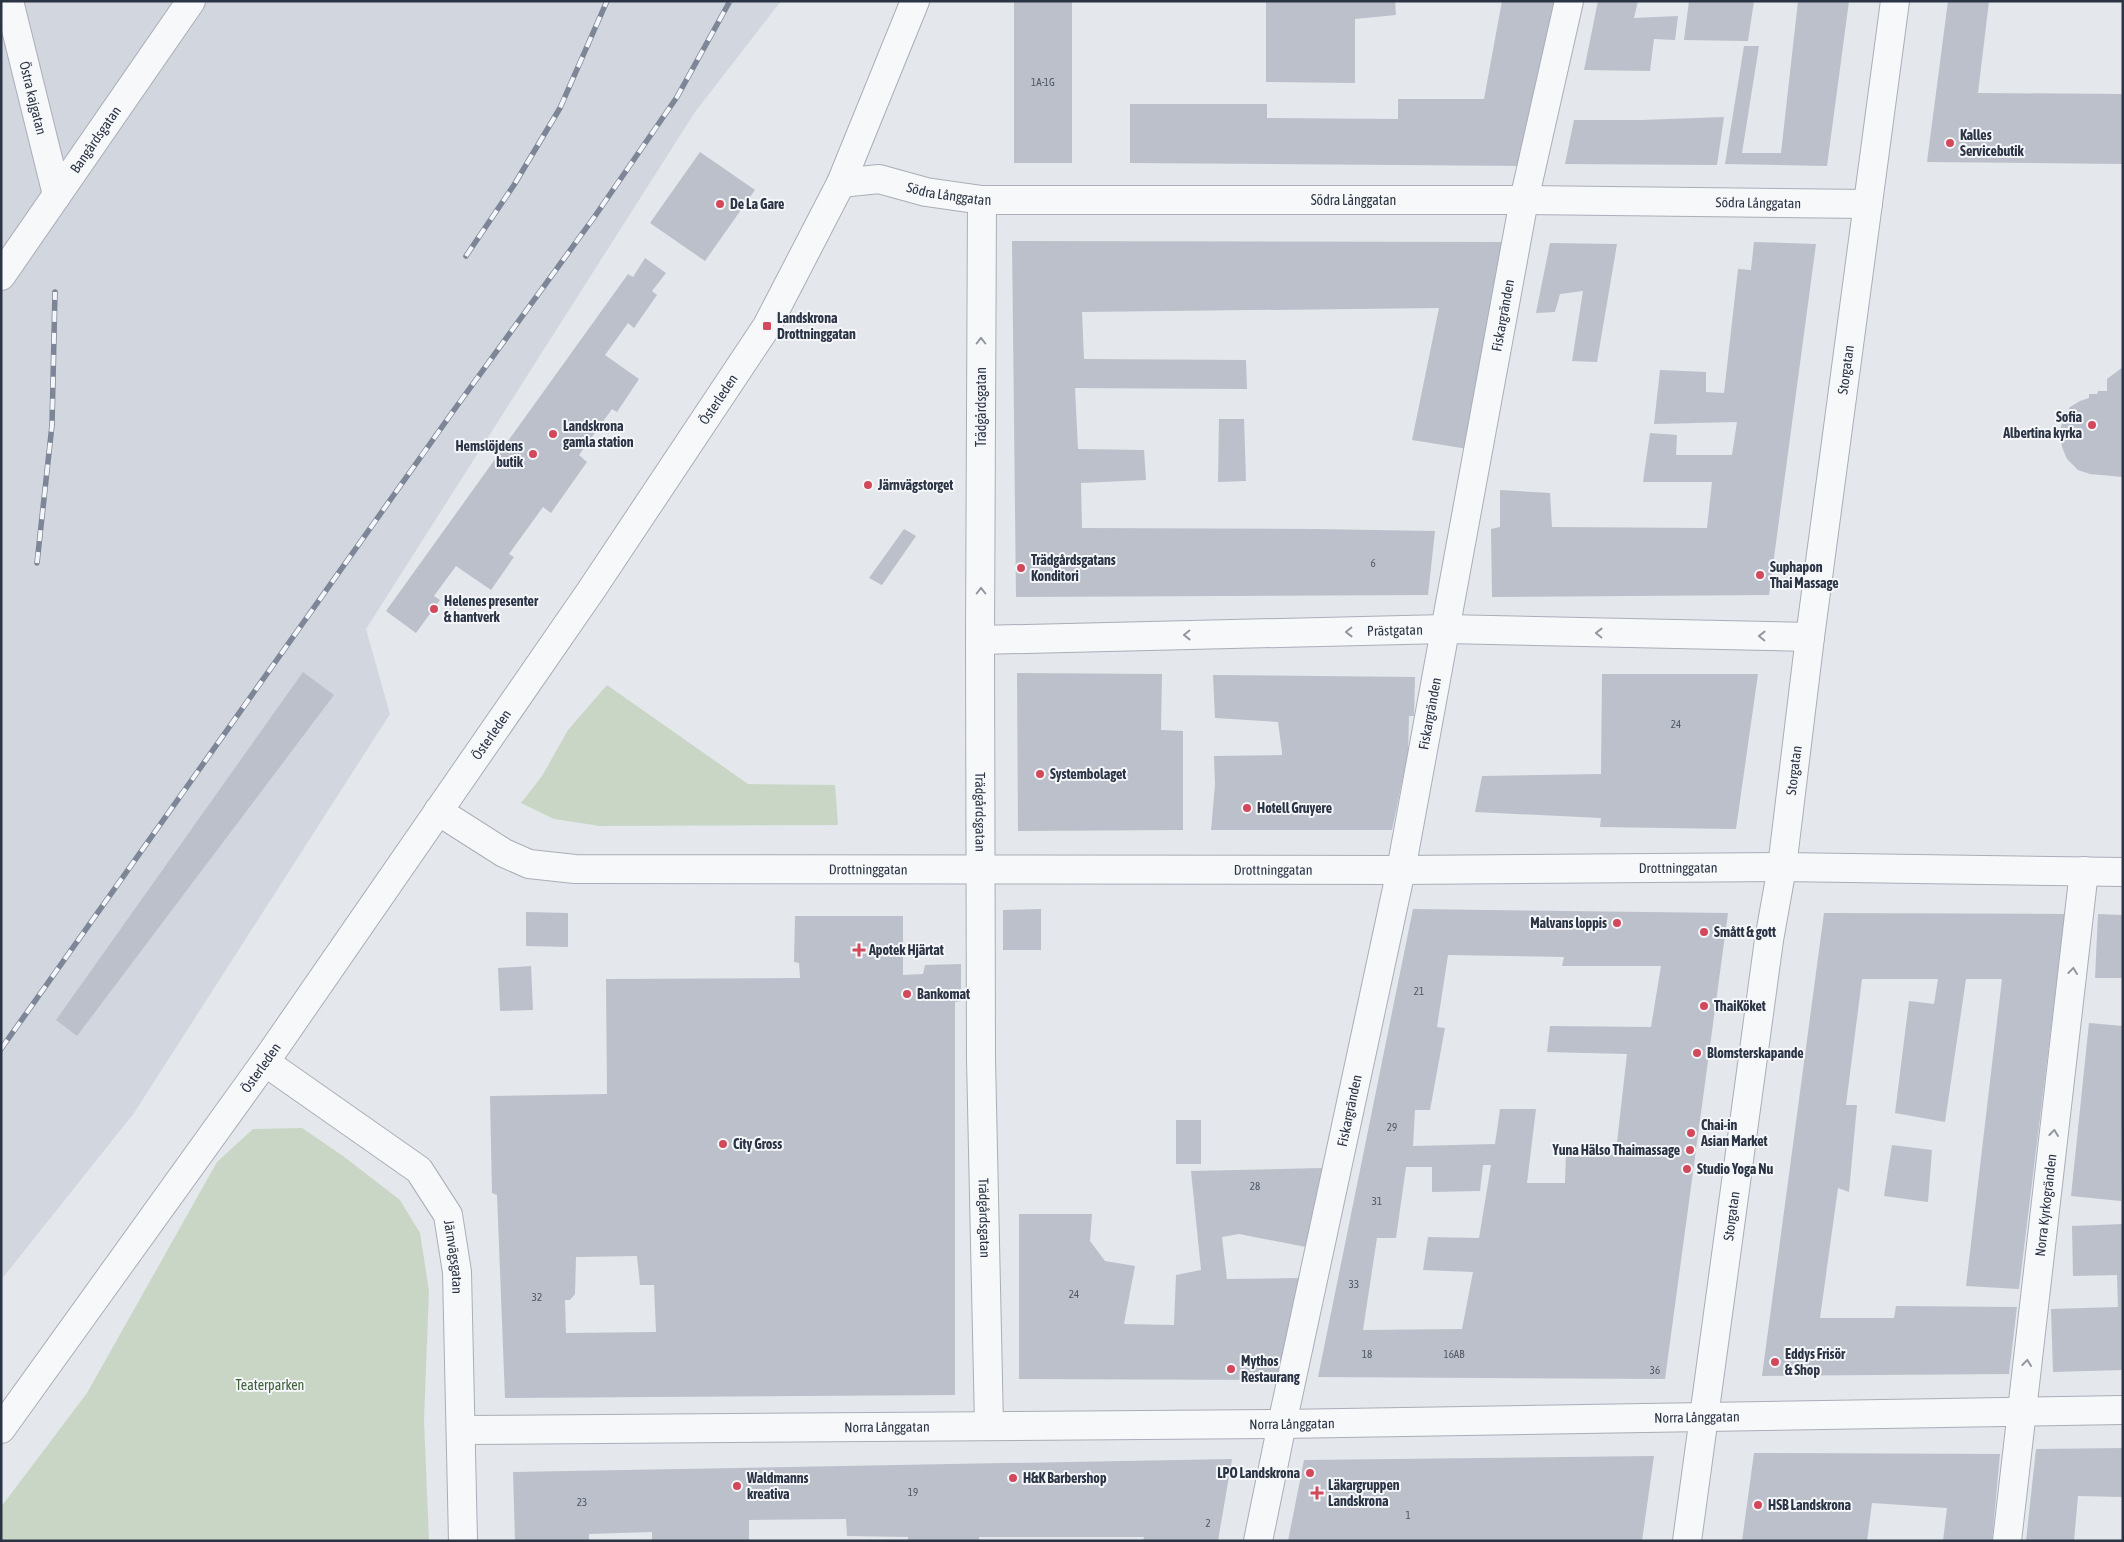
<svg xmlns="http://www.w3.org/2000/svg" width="2124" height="1542" viewBox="0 0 2124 1542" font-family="'Asap Condensed',sans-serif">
	<rect width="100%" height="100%" fill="#e4e7ec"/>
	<polygon fill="#d2d6de" points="1,1 781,1 695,112 366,629 390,714 134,1113 1,1280"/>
	<g fill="#c9d6c5">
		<polygon points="607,685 748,784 835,785 838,825 600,826 554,819 521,803 542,776 568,730"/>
		<polygon points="302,1128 343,1156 400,1200 420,1233 429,1291 424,1420 429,1541 1,1541 1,1507 87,1393 217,1162 253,1129"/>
	</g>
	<g fill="#bbc0ca" fill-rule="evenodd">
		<rect x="1014" y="1" width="58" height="162"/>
		<polygon points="1266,1 1395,1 1396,15 1355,19 1355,83 1266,82"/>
		<polygon points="1502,1 1559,1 1525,166 1130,163 1130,104 1267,104 1267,118 1398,119 1398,99 1484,99"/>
		<polygon points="1598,1 1638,1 1634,18 1678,16 1675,40 1654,39 1650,71 1584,70"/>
		<polygon points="1689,1 1754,1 1748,41 1684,40"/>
		<polygon points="1798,1 1849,1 1827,166 1725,164 1744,46 1759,46 1742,153 1781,153"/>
		<polygon points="1948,1 1989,1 1978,93 2123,94 2123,164 1927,162"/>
		<polygon points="1724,117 1717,165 1565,164 1574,120 1642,120"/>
		<polygon points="700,152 755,190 705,261 650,223"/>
		<polygon points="1012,241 1509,242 1468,449 1412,440 1439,308 1082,312 1084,359 1246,360 1247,389 1075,388 1078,449 1144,450 1146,480 1081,483 1082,528 1314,529 1435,531 1428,595 1016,597"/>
		<polygon points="1754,242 1816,244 1769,595 1492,597 1491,529 1500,527 1500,490 1550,493 1552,527 1707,528 1712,482 1643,482 1650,433 1677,435 1676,455 1732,455 1737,422 1654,424 1660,370 1706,372 1706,392 1724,393 1738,269 1751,270"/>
		<polygon points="1550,243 1617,244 1597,362 1572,361 1583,291 1560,294 1555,312 1536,313"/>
		<polygon points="645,258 666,273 652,291 657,295 634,328 628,323 605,355 639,379 617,412 612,409 579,455 587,462 551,513 543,507 509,554 514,557 491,590 456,566 434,596 440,600 416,633 386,611 628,274 633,277"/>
		<polygon points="2123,367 2123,477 2090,474 2078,470 2067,459 2062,447 2060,431 2063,419 2070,407 2080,401 2089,398 2089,394 2097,394 2098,391 2107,391 2107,379"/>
		<polygon points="1219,419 1244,419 1246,481 1218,482"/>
		<polygon points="904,529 916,536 882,585 869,578"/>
		<polygon points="303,672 334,695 77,1036 56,1020"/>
		<polygon points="1017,673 1162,674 1161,730 1183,731 1183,830 1018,831"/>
		<polygon points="1602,674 1758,674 1736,829 1600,827 1601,818 1475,812 1482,776 1601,774"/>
		<polygon points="1213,675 1415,677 1414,716 1409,716 1408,753 1392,830 1211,830 1215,785 1214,756 1282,755 1282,752 1278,722 1215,718"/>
		<polygon points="1041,909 1041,950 1003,950 1003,910"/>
		<path d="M1413,909L1728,913L1665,1379L1318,1377ZM1448,955L1564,957L1562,966H1661L1651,1027L1550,1026L1547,1052L1627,1054L1616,1151L1566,1153L1565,1183H1527L1536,1109H1500L1495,1144L1413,1146L1415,1110H1430L1445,1028L1437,1027ZM1483,1165H1491L1479,1238L1428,1237L1423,1270L1473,1272L1462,1329L1363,1330L1377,1238H1396L1406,1167H1432V1192L1480,1191Z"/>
		<polygon points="526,912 568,913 568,947 526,946"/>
		<polygon points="1824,913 2065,914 2019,1289 1966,1286 2002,979 1966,979 1945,1122 1895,1113 1909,1001 1934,1004 1938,979 1862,979 1846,1105 1857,1105 1849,1192 1838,1188 1820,1318 1894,1318 1896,1306 2017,1307 2009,1374 1762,1376"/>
		<polygon points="2098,914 2123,915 2123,978 2095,978"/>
		<path d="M795,916H903V975L923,974L925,965L961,964V1001L955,1002V1395L505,1398L497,1195L492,1193L490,1096L607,1094L606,979L800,978L799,963L794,962ZM637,1256L640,1285H654L656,1332L566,1333L565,1300H570L575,1294L576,1257Z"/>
		<polygon points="531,966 533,1010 500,1011 498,968"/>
		<polygon points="2089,1023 2123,1026 2121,1201 2071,1196"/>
		<rect x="1176" y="1120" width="25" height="44"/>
		<polygon points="1892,1145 1932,1150 1928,1202 1884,1196"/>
		<polygon points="1322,1168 1306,1247 1239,1234 1222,1237 1227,1279 1300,1278 1280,1380 1019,1379 1019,1214 1092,1214 1090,1241 1105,1261 1135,1266 1124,1324 1174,1325 1176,1275 1201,1270 1191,1171"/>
		<polygon points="2123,1224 2123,1370 2053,1372 2051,1309 2118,1307 2117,1275 2073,1276 2072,1226"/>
		<polygon points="2123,1448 2123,1497 2078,1496 2074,1541 2026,1541 2036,1449"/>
		<polygon points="1754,1453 2000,1454 1992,1541 1943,1541 1947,1508 1872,1503 1867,1541 1742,1541"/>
		<polygon points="1654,1456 1642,1541 1288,1541 1304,1460"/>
		<polygon points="1232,1459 1218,1541 1143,1541 1144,1537 979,1537 979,1541 908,1541 908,1537 847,1536 846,1519 749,1520 749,1541 652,1541 652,1532 589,1534 589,1541 515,1541 513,1472"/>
	</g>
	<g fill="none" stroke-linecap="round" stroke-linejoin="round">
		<defs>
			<g id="minor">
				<path id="s1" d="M9,1L57,195"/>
				<path id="s2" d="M841,183L879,179L926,192L982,200H1524L1868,204"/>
				<path id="s3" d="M982,200L980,640L981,1059L989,1425"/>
				<path id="s4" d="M1,276L191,1"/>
				<path id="s5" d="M980,640L1445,629L1810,637"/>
				<path id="s6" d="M438,811L504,853L529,864L575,869L1401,870L1782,867L2123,872"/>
				<path id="s7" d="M265,1062L419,1170L448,1215L457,1272L463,1541"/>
				<path id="s8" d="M1,1429L265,1062L592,589L767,326L841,183L915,1"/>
				<path id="s9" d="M461,1430L1282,1424L2123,1410"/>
				<path id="s10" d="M1258,1541L1282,1424L1401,870L1524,200L1569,1"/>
				<path id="s11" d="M1687,1541L1769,940L1782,867L1810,637L1895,1"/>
				<path id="s12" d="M2007,1541L2084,871"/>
			</g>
		</defs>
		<use href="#minor" stroke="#a9aeb7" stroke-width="30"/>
		<use href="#minor" stroke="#f7f8fa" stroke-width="28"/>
		<defs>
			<g id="rail">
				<polyline points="466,256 514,185 560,108 607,1"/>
				<polyline points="37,563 52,425 55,292"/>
				<polyline points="1,1049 454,410 595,216 677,97 730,1"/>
			</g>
		</defs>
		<use href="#rail" stroke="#7d8696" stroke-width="5.5"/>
		<use href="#rail" stroke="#f4f6f9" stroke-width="4" stroke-dasharray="11" stroke-linecap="butt"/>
	</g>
	<defs><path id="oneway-chevron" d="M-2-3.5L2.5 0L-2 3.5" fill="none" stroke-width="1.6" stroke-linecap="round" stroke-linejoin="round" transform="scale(1.25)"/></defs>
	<g stroke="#9196a0">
		<use href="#oneway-chevron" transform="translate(981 341) rotate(-90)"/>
		<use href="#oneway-chevron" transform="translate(981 591) rotate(-90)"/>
		<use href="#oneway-chevron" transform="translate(1349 632) rotate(179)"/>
		<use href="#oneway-chevron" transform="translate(1599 633) rotate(-179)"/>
		<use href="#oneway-chevron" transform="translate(1187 635) rotate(179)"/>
		<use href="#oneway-chevron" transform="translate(1762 636) rotate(-179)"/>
		<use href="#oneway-chevron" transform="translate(2073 971) rotate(-83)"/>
		<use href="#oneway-chevron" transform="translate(2054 1133) rotate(-83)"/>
		<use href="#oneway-chevron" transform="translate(2027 1363) rotate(-83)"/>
	</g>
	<g fill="#d1495b" stroke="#f4f6f9" stroke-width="2">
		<circle cx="1950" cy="143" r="5"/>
		<circle cx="720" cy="204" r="5"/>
		<rect x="762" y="321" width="10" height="10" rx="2.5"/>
		<circle cx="2092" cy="425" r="5"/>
		<circle cx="553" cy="434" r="5"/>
		<circle cx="533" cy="454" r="5"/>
		<circle cx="868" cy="485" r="5"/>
		<circle cx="1021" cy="568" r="5"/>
		<circle cx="1760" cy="575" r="5"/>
		<circle cx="434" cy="609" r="5"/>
		<circle cx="1040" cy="774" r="5"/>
		<circle cx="1247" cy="808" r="5"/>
		<circle cx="1617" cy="923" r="5"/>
		<circle cx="1704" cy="932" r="5"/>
		<path d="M856.5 942.5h5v5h5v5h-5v5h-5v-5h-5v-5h5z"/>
		<circle cx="907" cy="994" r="5"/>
		<circle cx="1704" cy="1006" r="5"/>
		<circle cx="1697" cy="1053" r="5"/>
		<circle cx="1691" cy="1133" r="5"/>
		<circle cx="723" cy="1144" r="5"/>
		<circle cx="1690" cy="1150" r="5"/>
		<circle cx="1687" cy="1169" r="5"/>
		<circle cx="1775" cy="1362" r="5"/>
		<circle cx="1231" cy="1369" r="5"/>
		<circle cx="1310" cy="1473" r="5"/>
		<circle cx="1013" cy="1478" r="5"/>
		<circle cx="737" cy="1486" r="5"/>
		<path d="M1314.5 1485.5h5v5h5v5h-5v5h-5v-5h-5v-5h5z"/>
		<circle cx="1758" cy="1505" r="5"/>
	</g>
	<g text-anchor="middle" stroke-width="4" stroke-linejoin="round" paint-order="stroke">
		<g font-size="11" fill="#4f5766">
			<text x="1043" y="86">1A-1G</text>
			<text x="1373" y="567">6</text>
			<text x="1676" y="728">24</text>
			<text x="1419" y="995">21</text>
			<text x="1392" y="1131">29</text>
			<text x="1255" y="1190">28</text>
			<text x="1377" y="1205">31</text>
			<text x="1354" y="1288">33</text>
			<text x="1074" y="1298">24</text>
			<text x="537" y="1301">32</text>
			<text x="1367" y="1358">18</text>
			<text x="1454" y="1358">16AB</text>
			<text x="1655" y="1374">36</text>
			<text x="913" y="1496">19</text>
			<text x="582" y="1506">23</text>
			<text x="1408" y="1519">1</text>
			<text x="1208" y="1527">2</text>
		</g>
		<g font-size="14" fill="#2b3445" stroke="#f4f6f9">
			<text dy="5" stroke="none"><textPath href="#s1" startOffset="100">Östra kajgatan</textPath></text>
			<text dy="5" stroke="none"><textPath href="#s4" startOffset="166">Bangårdsgatan</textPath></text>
			<text dy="5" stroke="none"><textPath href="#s2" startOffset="110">Södra Långgatan</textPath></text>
			<text dy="5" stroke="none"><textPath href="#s2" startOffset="515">Södra Långgatan</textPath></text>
			<text dy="5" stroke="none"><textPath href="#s2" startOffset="920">Södra Långgatan</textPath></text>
			<text dy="5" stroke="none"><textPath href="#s10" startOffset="1250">Fiskargränden</textPath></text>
			<text dy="5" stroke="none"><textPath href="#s11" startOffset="1182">Storgatan</textPath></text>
			<text dy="5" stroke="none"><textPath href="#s8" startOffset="1255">Österleden</textPath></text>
			<text transform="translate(981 407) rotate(-90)" y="5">Trädgårdsgatan</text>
			<text dy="5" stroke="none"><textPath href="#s5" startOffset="415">Prästgatan</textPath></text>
			<text dy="5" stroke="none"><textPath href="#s10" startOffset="845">Fiskargränden</textPath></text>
			<text dy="5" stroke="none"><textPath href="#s8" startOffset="850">Österleden</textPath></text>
			<text dy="5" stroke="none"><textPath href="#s11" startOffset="778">Storgatan</textPath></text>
			<text dy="5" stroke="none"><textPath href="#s3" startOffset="612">Trädgårdsgatan</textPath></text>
			<text dy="5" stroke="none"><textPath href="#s6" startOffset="1255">Drottninggatan</textPath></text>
			<text dy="5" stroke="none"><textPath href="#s6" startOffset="445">Drottninggatan</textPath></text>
			<text dy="5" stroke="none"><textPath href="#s6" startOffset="850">Drottninggatan</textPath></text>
			<text dy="5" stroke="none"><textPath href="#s8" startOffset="445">Österleden</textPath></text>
			<text dy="5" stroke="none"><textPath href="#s10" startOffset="440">Fiskargränden</textPath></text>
			<text dy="5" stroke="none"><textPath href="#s12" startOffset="338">Norra Kyrkogränden</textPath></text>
			<text dy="5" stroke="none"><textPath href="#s3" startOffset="1018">Trädgårdsgatan</textPath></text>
			<text dy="5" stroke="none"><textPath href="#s11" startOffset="328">Storgatan</textPath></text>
			<text dy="5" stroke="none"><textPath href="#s7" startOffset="284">Järnvägsgatan</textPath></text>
			<text dy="5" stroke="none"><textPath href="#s9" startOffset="1236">Norra Långgatan</textPath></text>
			<text dy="5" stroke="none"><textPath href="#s9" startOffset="831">Norra Långgatan</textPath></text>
			<text dy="5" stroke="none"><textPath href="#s9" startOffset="426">Norra Långgatan</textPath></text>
		</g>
		<g font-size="14" font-weight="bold" fill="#2b3445" stroke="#f4f6f9" text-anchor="start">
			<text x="1960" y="140">Kalles<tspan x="1960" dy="16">Servicebutik</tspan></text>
			<text x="730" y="209">De La Gare</text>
			<text x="777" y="323">Landskrona<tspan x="777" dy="16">Drottninggatan</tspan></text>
			<text x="2082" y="422" text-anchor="end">Sofia<tspan x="2082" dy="16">Albertina kyrka</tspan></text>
			<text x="563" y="431">Landskrona<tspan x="563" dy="16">gamla station</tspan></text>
			<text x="523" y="451" text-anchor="end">Hemslöjdens<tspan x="523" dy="16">butik</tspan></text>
			<text x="878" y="490">Järnvägstorget</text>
			<text x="1031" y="565">Trädgårdsgatans<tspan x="1031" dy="16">Konditori</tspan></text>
			<text x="1770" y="572">Suphapon<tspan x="1770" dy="16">Thai Massage</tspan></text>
			<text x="444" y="606">Helenes presenter<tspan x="444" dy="16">&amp; hantverk</tspan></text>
			<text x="1050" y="779">Systembolaget</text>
			<text x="1257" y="813">Hotell Gruyere</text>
			<text x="1607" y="928" text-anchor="end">Malvans loppis</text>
			<text x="1714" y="937">Smått &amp; gott</text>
			<text x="869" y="955">Apotek Hjärtat</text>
			<text x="917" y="999">Bankomat</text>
			<text x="1714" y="1011">ThaiKöket</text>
			<text x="1707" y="1058">Blomsterskapande</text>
			<text x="1701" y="1130">Chai-in<tspan x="1701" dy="16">Asian Market</tspan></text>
			<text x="733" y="1149">City Gross</text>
			<text x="1680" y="1155" text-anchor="end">Yuna Hälso Thaimassage</text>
			<text x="1697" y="1174">Studio Yoga Nu</text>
			<text x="1785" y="1359">Eddys Frisör<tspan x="1785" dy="16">&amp; Shop</tspan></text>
			<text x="1241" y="1366">Mythos<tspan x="1241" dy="16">Restaurang</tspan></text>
			<text x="1300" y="1478" text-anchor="end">LPO Landskrona</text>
			<text x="747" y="1483">Waldmanns<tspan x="747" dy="16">kreativa</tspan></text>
			<text x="1023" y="1483">H&amp;K Barbershop</text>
			<text x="1328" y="1490">Läkargruppen<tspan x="1328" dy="16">Landskrona</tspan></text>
			<text x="1768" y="1510">HSB Landskrona</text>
		</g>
		<g font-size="14" fill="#3f6138" stroke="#f4f6f9">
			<text x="270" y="1390">Teaterparken</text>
		</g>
	</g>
	<rect width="2124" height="1542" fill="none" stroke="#2b3445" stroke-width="5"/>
</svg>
